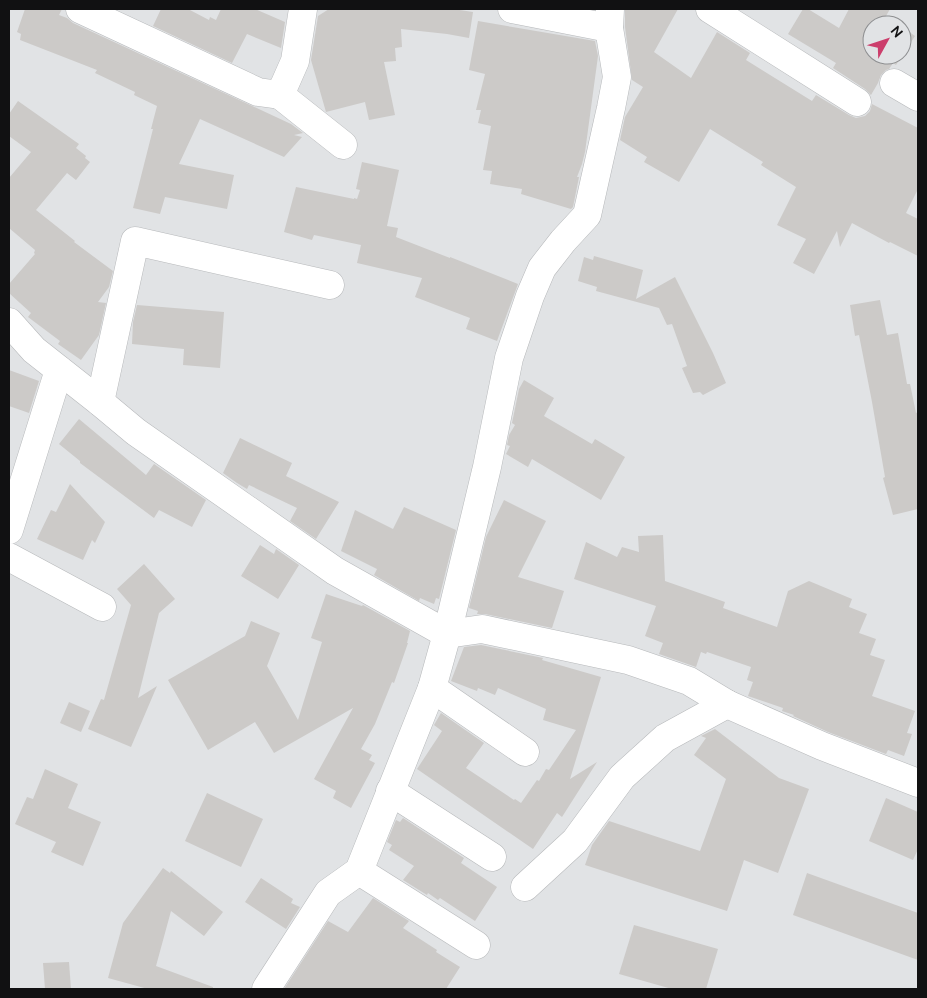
<svg xmlns="http://www.w3.org/2000/svg" width="927" height="998" viewBox="0 0 927 998" font-family="Ubuntu,sans-serif">
	<rect width="100%" height="100%" fill="#e1e3e5"/>
	<g fill="#cccac8">
		<polygon points="25,9 62,9 59,15 67,18 73,23 291,124 303,133 294,135 302,137 284,157 200,119 179,164 234,175 227,209 165,197 160,214 133,208 153,129 151,129 157,106 134,95 135,92 95,73 97,70 20,40 21,34 17,32"/>
		<polygon points="161,9 188,9 209,20 210,17 216,20 221,9 255,9 285,22 281,48 247,34 232,63 153,26"/>
		<polygon points="329,9 453,9 473,12 469,38 447,34 401,29 402,47 395,48 396,61 384,62 395,115 369,120 365,102 326,112 311,60 318,16"/>
		<polygon points="625,9 678,9 654,52 691,78 717,32 750,53 746,60 812,101 816,95 849,115 856,118 865,116 870,111 872,104 918,128 918,189 906,213 918,219 918,256 890,242 889,243 852,223 840,247 837,231 814,274 793,263 806,239 777,225 796,187 761,165 763,162 710,129 679,182 644,162 647,157 620,140 625,117 643,87 632,80 625,27"/>
		<polygon points="803,9 808,9 839,28 849,9 890,9 886,16 899,25 872,25 872,55 902,55 902,27 915,36 896,65 893,63 889,69 886,70 881,75 878,83 871,95 865,89 833,68 836,63 788,34"/>
		<polygon points="478,21 595,41 598,56 585,152 582,164 577,177 579,177 573,207 571,209 521,194 522,189 490,184 492,171 483,170 491,126 478,123 481,110 476,110 485,74 469,70"/>
		<polygon points="18,101 79,144 76,148 86,156 85,158 90,162 76,180 67,173 36,210 75,241 74,242 113,271 109,287 98,302 106,303 99,335 81,360 58,344 60,341 28,317 31,313 9,293 9,284 35,254 34,253 35,250 9,228 9,178 31,152 9,136 9,114"/>
		<polygon points="362,162 399,170 387,226 398,228 396,237 450,258 450,257 518,284 497,341 466,329 470,318 415,297 422,278 357,263 361,245 314,235 312,240 284,232 296,187 354,199 354,198 357,199 360,190 356,189"/>
		<polygon points="594,256 643,270 636,299 675,277 713,353 726,383 703,395 700,392 693,393 682,368 687,366 672,324 667,325 659,308 596,291 597,287 578,281 584,257 593,260"/>
		<polygon points="880,300 887,335 898,333 907,384 910,384 916,413 918,412 918,509 893,515 883,478 885,477 872,402 859,335 855,336 850,305"/>
		<polygon points="137,305 224,312 220,368 183,365 184,349 132,344 133,322"/>
		<polygon points="9,370 39,381 29,413 9,406"/>
		<polygon points="524,380 554,398 544,416 592,444 595,439 625,457 601,500 532,459 528,467 506,454 510,446 507,445 509,435 515,425 512,423 519,389"/>
		<polygon points="79,419 146,475 154,464 206,500 192,527 159,510 154,518 80,463 80,461 59,444"/>
		<polygon points="240,438 292,463 286,476 339,502 316,539 290,521 297,508 249,485 247,489 237,483 223,473"/>
		<polygon points="70,484 105,522 95,543 92,540 83,560 37,539 51,510 56,512"/>
		<polygon points="504,500 546,521 518,577 564,591 552,628 485,614 477,614 478,611 469,608 486,537"/>
		<polygon points="404,507 456,530 439,599 436,598 434,604 420,598 419,601 374,575 377,569 341,551 355,510 393,529"/>
		<polygon points="663,535 665,581 725,602 723,608 777,627 788,591 809,581 852,599 849,607 867,614 859,633 876,639 870,655 885,660 872,696 915,711 907,733 912,734 904,756 888,750 886,754 828,732 793,716 794,715 782,711 783,708 748,696 753,682 747,680 751,667 707,652 706,654 701,652 696,667 659,654 663,643 645,636 656,606 574,579 586,542 617,557 622,547 639,552 638,536"/>
		<polygon points="260,545 274,554 276,549 299,565 278,599 241,576"/>
		<polygon points="144,564 175,599 159,613 138,698 157,686 131,747 88,729 101,699 104,700 131,605 117,589"/>
		<polygon points="326,594 362,606 363,605 410,631 407,643 408,643 394,683 392,682 375,724 361,749 372,755 369,760 375,763 351,808 333,798 336,791 314,779 353,708 274,753 255,722 208,750 168,680 245,636 251,621 280,633 267,666 298,720 322,642 311,638"/>
		<polygon points="481,645 543,658 542,660 601,677 570,779 597,762 562,817 557,813 533,849 417,769 442,731 434,725 441,713 484,743 466,768 514,800 515,799 521,803 537,780 539,781 546,769 549,770 576,730 543,720 546,709 498,688 495,695 478,688 477,691 451,681 464,647"/>
		<polygon points="69,702 90,711 81,732 60,723"/>
		<polygon points="715,729 779,778 809,789 778,873 744,860 727,911 585,865 592,845 609,821 700,851 726,779 694,755 706,738 701,736"/>
		<polygon points="45,769 78,784 68,808 101,822 83,866 51,852 56,842 15,824 27,797 33,799"/>
		<polygon points="207,793 263,819 241,867 185,841"/>
		<polygon points="886,798 918,812 918,849 913,860 869,841"/>
		<polygon points="403,818 464,858 461,863 497,887 475,921 440,898 438,900 428,893 427,895 403,880 414,866 389,850 392,845 387,842 396,820 400,822"/>
		<polygon points="163,868 170,873 171,871 223,912 204,936 171,911 156,966 213,987 213,989 148,989 108,978 123,923"/>
		<polygon points="807,873 918,913 918,960 793,915"/>
		<polygon points="261,878 293,899 291,903 300,907 286,929 245,902"/>
		<polygon points="373,898 409,921 403,928 437,950 436,952 460,967 446,989 284,989 328,921 348,932"/>
		<polygon points="634,925 718,949 706,989 672,989 619,974"/>
		<polygon points="69,962 71,989 45,989 43,963"/>
	</g>
	<g fill="none" stroke-linecap="round" stroke-linejoin="round">
		<defs>
			<g id="minor">
				<polyline points="80,9 258,92 280,95 295,61 303,9"/>
				<polyline points="512,9 609,28"/>
				<polyline points="710,9 857,102"/>
				<polyline points="894,83 918,97"/>
				<polyline points="280,95 343,145"/>
				<polyline points="9,322 34,350 100,402 136,432 335,571 447,634 482,629 628,660 689,681 727,704 822,746 918,783"/>
				<polyline points="100,402 135,241 330,285"/>
				<polyline points="9,530 59,370"/>
				<polyline points="9,557 102,607"/>
				<polyline points="432,688 525,752"/>
				<polyline points="390,791 492,857"/>
				<polyline points="359,871 476,945"/>
				<polyline points="525,887 575,841 622,777 665,738 727,704"/>
				<polyline points="266,989 328,893 359,871 432,688 447,634 487,467 509,358 530,296 542,268 563,241 587,215 611,108 617,77 609,28 610,9"/>
			</g>
		</defs>
		<use href="#minor" stroke="#b7b9bb" stroke-width="29"/>
		<use href="#minor" stroke="#fff" stroke-width="28"/>
	</g>
	<rect width="927" height="998" fill="none" stroke="#111112" stroke-width="20"/>
	<g transform="translate(887 40) rotate(50)"><circle r="24" fill="#e1e3e5" stroke="#8e8f91"/>
	<path d="M0-4L9 19L0 12L-9 19Z" fill="#cc3e6c"/>
	<text y="-8" font-size="14" font-weight="bold" text-anchor="middle" fill="#111112">N</text>
	</g>
</svg>
